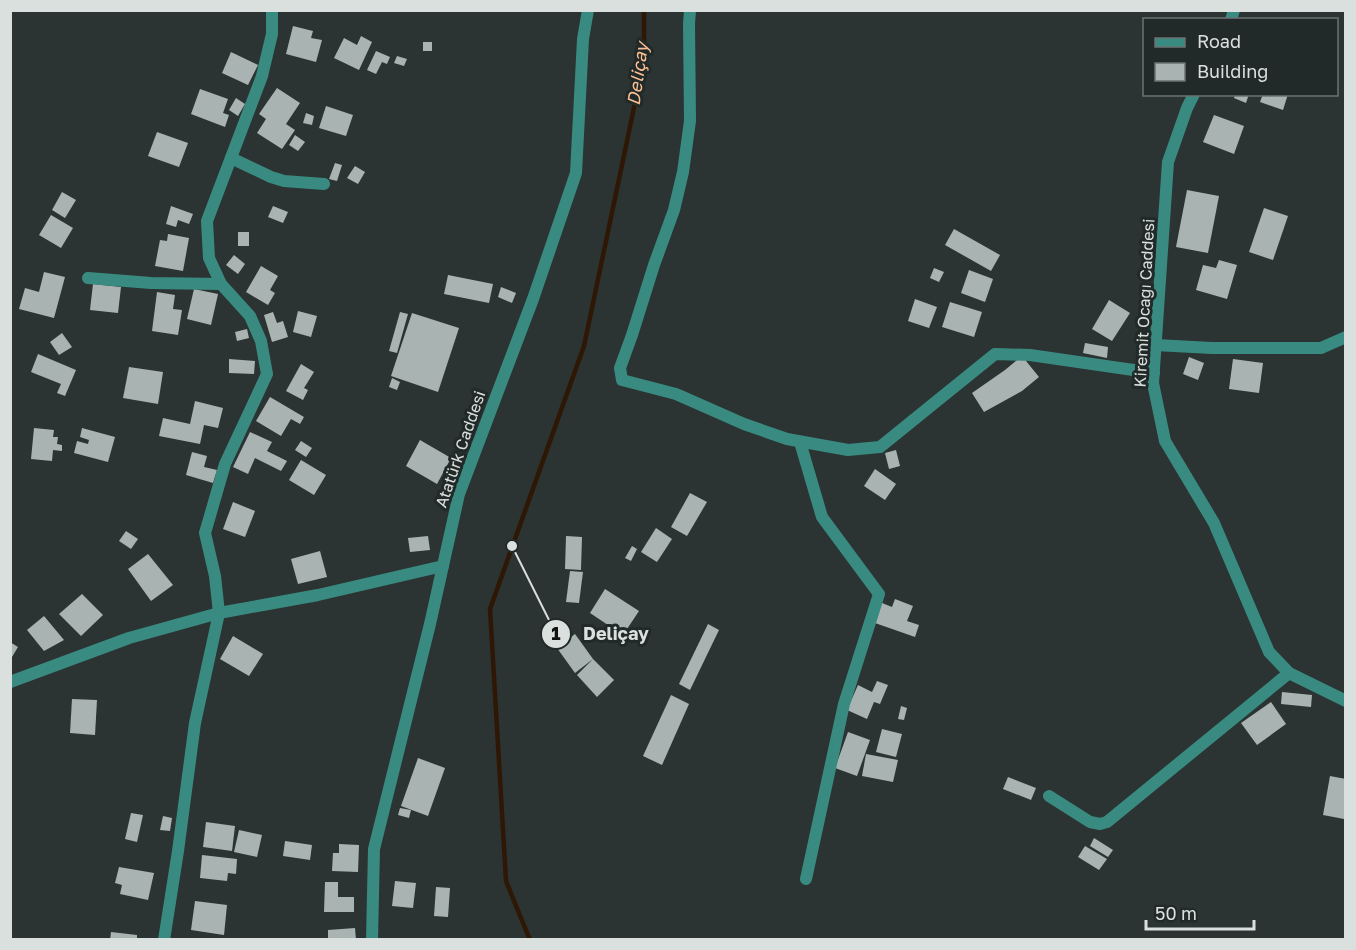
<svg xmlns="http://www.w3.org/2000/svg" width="1356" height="950" viewBox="0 0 1356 950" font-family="'Golos Text',sans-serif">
	<rect width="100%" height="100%" fill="#2b3432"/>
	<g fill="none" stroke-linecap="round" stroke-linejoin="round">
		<polyline stroke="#2f1705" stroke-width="4.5" points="530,940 506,881 490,609 584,346 644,60 644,10"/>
	</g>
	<g fill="#a9b4b2">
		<polygon points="293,26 313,31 311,38 322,40 316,62 286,54"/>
		<polygon points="361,36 372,42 359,70 334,58 344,38 357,45"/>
		<rect x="423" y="42" width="9" height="9"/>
		<polygon points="376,51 390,57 387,64 382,62 376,74 367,70"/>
		<polygon points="231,52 258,65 248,85 222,73"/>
		<polygon points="397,56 407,59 404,66 394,63"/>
		<polygon points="277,88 300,103 286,124 295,130 282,149 257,133 266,119 259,114"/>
		<polygon points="200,89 228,99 223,113 229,115 225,127 191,114"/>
		<polygon points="1235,94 1249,94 1246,103 1234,98"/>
		<polygon points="1263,94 1288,94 1283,110 1260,102"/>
		<polygon points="236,98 245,104 238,116 229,110"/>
		<polygon points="326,106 353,115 346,136 319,128"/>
		<polygon points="306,113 314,116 312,125 303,123"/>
		<polygon points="1214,115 1244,126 1234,154 1203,142"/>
		<polygon points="157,132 188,143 179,167 148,156"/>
		<polygon points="295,135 305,142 298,151 289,145"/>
		<polygon points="335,163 342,165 337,181 329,179"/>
		<polygon points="355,166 365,172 358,184 347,178"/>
		<polygon points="1187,190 1219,196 1208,253 1176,247"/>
		<polygon points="62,192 76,200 65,218 52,210"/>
		<polygon points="171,206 193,214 189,224 178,220 176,227 166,224"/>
		<polygon points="273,206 288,212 283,223 268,217"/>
		<polygon points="1264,208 1288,216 1273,260 1249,252"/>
		<polygon points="51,215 73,228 61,248 39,235"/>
		<polygon points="954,229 1000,255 991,271 945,245"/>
		<rect x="238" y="232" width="11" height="14"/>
		<polygon points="168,234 189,238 183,271 155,266 160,240 167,241"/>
		<polygon points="234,255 245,264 238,274 226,265"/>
		<polygon points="1219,260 1237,265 1227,299 1196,290 1203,265 1216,268"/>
		<polygon points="261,266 278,276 270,290 275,293 268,305 246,292"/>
		<polygon points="934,268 944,272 939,282 930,278"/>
		<polygon points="969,270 993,279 985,302 961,293"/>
		<polygon points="44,272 65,277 54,318 19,309 25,288 39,292"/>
		<polygon points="448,275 493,284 489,303 444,294"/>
		<polygon points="93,284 121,287 118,313 90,310"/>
		<polygon points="501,287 516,293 512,303 498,297"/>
		<polygon points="194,289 218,294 211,325 187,319"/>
		<polygon points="157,292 175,295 173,309 182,310 178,335 152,331"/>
		<polygon points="915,299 937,307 929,328 908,321"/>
		<polygon points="1109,300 1130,313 1112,341 1092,329"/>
		<polygon points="950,302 982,312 974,337 942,327"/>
		<polygon points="298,311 317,316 311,337 293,332"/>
		<polygon points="273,312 277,323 283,321 288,337 272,342 264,315"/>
		<polygon points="400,312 408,314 397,353 389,351"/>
		<polygon points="412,313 459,328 438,392 391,376"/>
		<polygon points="247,329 249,338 237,341 235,332"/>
		<polygon points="62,333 72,347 59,355 50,342"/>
		<polygon points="1085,343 1108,347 1107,358 1083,353"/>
		<polygon points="38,354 76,370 65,396 57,393 61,384 31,372"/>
		<polygon points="1022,356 1039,377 1022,391 984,412 972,393 1005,370"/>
		<polygon points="1189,357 1204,363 1198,380 1183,374"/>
		<polygon points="229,359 255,361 254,374 229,373"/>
		<polygon points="1233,359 1263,363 1259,393 1229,389"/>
		<polygon points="301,364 314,372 304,388 308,390 303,400 286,391"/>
		<polygon points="129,367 163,372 158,404 123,398"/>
		<polygon points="392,378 400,382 397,390 389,387"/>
		<polygon points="270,397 304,417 300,424 291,419 281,436 256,421"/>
		<polygon points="195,401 223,408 218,428 204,425 200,444 159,436 163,418 190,424"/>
		<polygon points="34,428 54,430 53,437 58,437 57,444 62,445 62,451 53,450 52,461 31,459"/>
		<polygon points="82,428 115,437 108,462 74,453 77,441 88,444 89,440 80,437"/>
		<polygon points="250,432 272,442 267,451 287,461 281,471 255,458 248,474 233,467"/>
		<polygon points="420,440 451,458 437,484 406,466"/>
		<polygon points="301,441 312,448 306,457 295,450"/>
		<polygon points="896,450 900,466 889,469 885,453"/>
		<polygon points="192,452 207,456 204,467 217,470 213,483 186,475"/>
		<polygon points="301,460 326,475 314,495 289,480"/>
		<polygon points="875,469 896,484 885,500 864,486"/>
		<polygon points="690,493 707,502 687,536 671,527"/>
		<polygon points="233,502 255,511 245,537 223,529"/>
		<polygon points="656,528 672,539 657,562 641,552"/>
		<polygon points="126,531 138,539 131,549 119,541"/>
		<polygon points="428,536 430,550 410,552 408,538"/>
		<polygon points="566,536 582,537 581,570 565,569"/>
		<polygon points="632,546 637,549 631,561 625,558"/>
		<polygon points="320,551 327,577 298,584 291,559"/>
		<polygon points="148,554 173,585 151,601 128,569"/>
		<polygon points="570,571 583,572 579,603 566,602"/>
		<polygon points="605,589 639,611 623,635 590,613"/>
		<polygon points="82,594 103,615 81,636 59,614"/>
		<polygon points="895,599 913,606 907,621 919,625 915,637 875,623 882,603 892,607"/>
		<polygon points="44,616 64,640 44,651 27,630"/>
		<polygon points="708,624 719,630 690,690 679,684"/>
		<polygon points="575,634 593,659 614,680 597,697 577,675 593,659 575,673 557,648"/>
		<polygon points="233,636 263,654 249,676 220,659"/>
		<polygon points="10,642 18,647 12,657 10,656"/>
		<polygon points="877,681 888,685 880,704 874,702 867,719 847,710 858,685 872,692"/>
		<polygon points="1282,692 1312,695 1311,707 1281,704"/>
		<polygon points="671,695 689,704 662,765 643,756"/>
		<polygon points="72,699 97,700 95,735 70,733"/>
		<polygon points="1271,702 1286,724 1257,745 1241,723"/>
		<polygon points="901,706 907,708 904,720 898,719"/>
		<polygon points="882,729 902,734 896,757 876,752"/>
		<polygon points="848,732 870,740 857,776 835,768"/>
		<polygon points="866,754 898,760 893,782 862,776"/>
		<polygon points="418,758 445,768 428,816 401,806"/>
		<polygon points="1330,776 1346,779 1344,819 1323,815"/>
		<polygon points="1008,777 1036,788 1031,800 1003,789"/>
		<polygon points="400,808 411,810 409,818 398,815"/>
		<polygon points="131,813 143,815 137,842 125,839"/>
		<polygon points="163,816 172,818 170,831 160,830"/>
		<polygon points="206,822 235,826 232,851 203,847"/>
		<polygon points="239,830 262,835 257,857 234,852"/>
		<polygon points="1094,838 1113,850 1108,857 1090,846"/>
		<polygon points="285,841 312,845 310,860 283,856"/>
		<polygon points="339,844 359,845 358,872 332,871 333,853 339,853"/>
		<polygon points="1085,846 1107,859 1099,870 1078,857"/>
		<polygon points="202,855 237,859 236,874 228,873 227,881 200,878"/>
		<polygon points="119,867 154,873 148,900 120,894 122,885 115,883"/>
		<polygon points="395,881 416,883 413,908 392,906"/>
		<polygon points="325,882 338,882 338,897 354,897 354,912 324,912"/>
		<polygon points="436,887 450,888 448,917 434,916"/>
		<polygon points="195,901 227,905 224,935 191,930"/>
		<polygon points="355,928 356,940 328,940 328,930"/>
		<polygon points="111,932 137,935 137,940 110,940"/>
	</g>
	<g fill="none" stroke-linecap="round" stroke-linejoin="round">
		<g stroke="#398b81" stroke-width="12">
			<polyline points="690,10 689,24 690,121 683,172 674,210 654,265 632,335 620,368 622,380 676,394 744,424 787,439 848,450 880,447 995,354 1030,355 1154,373"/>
			<polyline points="231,158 271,177 284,181 324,184"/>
			<polyline points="88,278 151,283 221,284"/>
			<polyline points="1155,345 1212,348 1321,348 1346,337"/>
			<polyline points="800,442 822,517 879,594 844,704 806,879"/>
			<polyline points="219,613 215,576 205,533 225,464 267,374 261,341 250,316 221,284 209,258 207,221 262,76 272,34 272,10"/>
			<polyline points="10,682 129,638 219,613 318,595 443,566"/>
			<polyline points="1049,796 1090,822 1100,824 1107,822 1289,673"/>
			<polyline points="372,940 374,849 430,624 459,494 533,299 576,173 583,39 588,10"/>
		</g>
		<g stroke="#398b81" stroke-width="12">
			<polyline points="1231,20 1234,10"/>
			<polyline points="1194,94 1187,108 1168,162 1153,383 1165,441 1214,523 1269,652 1289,673 1346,701"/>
			<polyline points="164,940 178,851 195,723 219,613"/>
		</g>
	</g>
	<g text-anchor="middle" stroke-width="6" stroke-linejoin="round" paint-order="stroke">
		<g font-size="16" fill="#dae0de" stroke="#212a28">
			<text transform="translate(1144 303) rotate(-87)" y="6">Kiremit Ocağı Caddesi</text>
			<text transform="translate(460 449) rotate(-71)" y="6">Atatürk Caddesi</text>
		</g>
		<g font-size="18" font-style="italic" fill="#fcbf94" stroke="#212a28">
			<text transform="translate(638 74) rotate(-82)" y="6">Deliçay</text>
		</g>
	</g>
	<path fill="none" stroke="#dae0de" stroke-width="2" d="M512 546L556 634"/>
	<g fill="#dae0de" stroke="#212a28" stroke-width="2">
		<circle cx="512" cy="546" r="6"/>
		<circle cx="556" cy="634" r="15"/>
	</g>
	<g font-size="18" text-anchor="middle" font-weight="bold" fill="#111">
		<text x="556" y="640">1</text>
	</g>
	<g font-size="18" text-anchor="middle" font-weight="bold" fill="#dae0de" stroke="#212a28" stroke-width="6" stroke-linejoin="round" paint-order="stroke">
		<text x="616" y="640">Deliçay</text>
	</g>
	<rect width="1356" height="950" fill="none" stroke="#dae0de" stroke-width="24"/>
	<rect x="1143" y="18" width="195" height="78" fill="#212a28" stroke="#6b7371" stroke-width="1.5"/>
	<rect x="1155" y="38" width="30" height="9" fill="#398b81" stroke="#6b7371" stroke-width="1.5"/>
	<text x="1197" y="48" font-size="18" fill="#dae0de">Road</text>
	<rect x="1155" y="63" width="30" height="18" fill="#a9b4b2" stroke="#6b7371" stroke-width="1.5"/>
	<text x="1197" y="78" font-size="18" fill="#dae0de">Building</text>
	<path d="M1146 920v9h108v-9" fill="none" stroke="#dae0de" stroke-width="3"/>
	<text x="1155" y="920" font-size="18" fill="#dae0de" stroke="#212a28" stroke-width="4.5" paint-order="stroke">50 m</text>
</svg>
